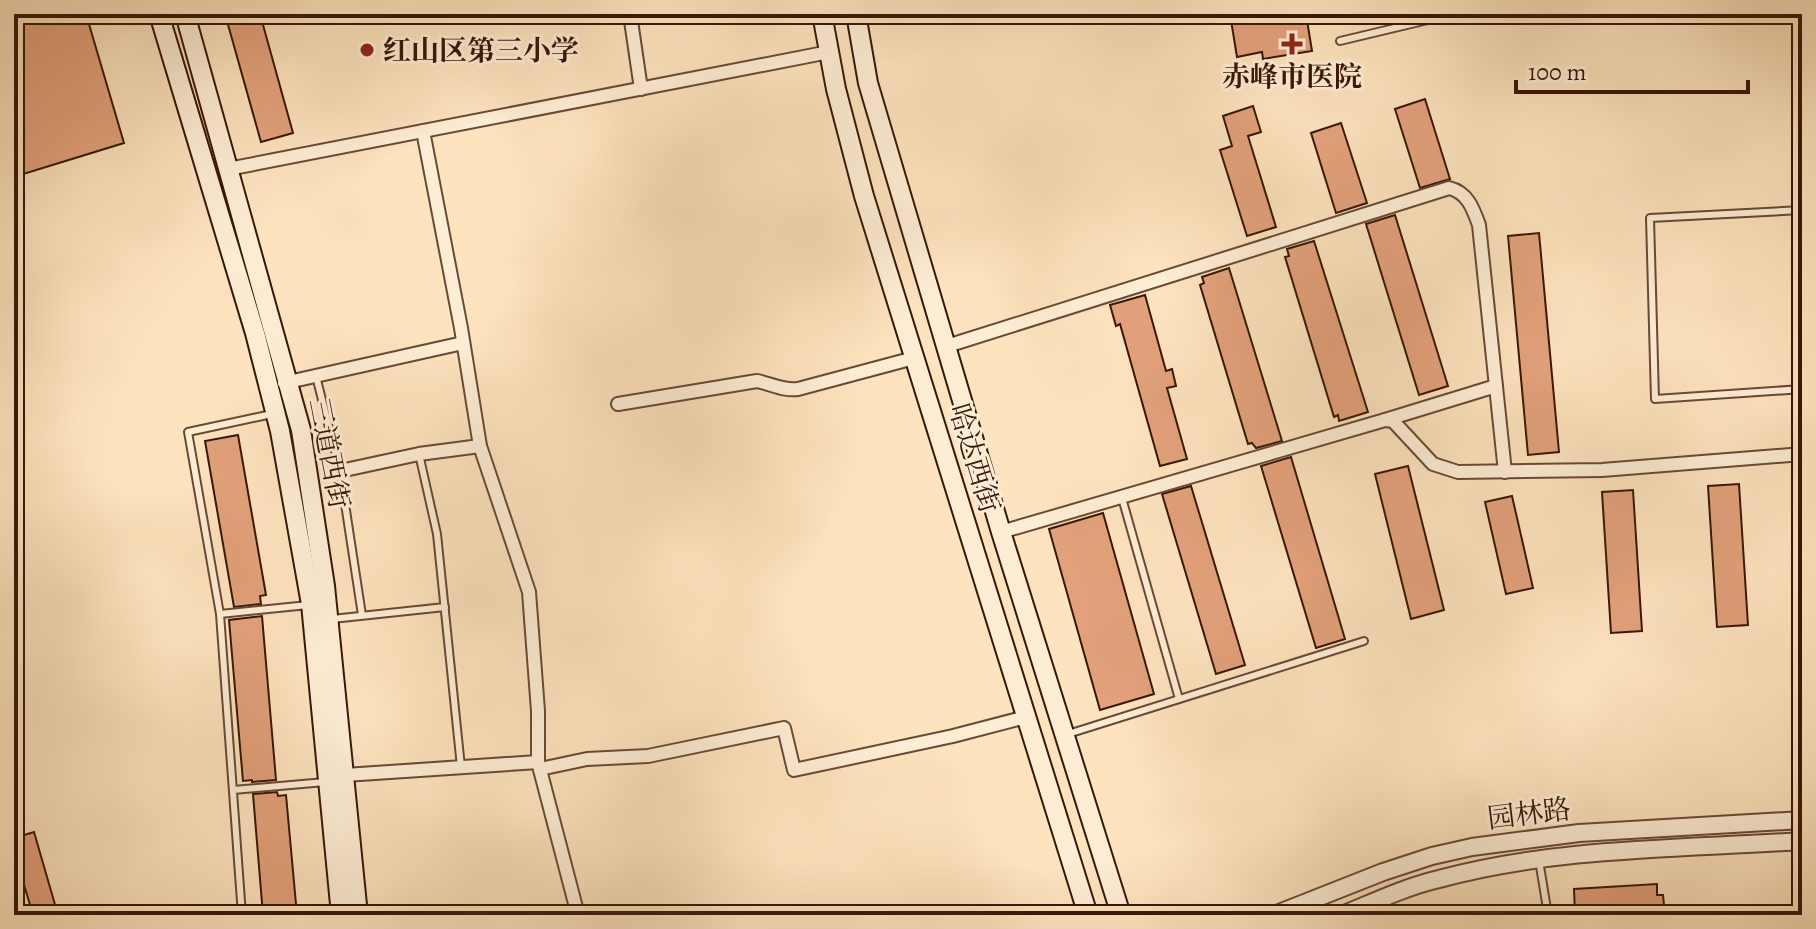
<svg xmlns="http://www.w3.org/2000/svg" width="1816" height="929" viewBox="0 0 1816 929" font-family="Alegreya,'Noto Serif SC',serif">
	<rect width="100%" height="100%" fill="#fde3be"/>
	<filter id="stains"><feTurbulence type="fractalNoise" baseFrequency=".0025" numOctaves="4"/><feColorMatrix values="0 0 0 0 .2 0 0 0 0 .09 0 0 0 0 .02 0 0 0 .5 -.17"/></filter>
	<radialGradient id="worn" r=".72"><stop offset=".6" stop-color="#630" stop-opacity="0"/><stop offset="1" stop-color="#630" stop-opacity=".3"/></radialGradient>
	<g fill="#e2a17a" stroke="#381608" stroke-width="2">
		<polygon points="14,14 86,14 124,143 20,175 14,156"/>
		<polygon points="225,14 260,14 293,133 261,142"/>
		<polygon points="1230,14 1306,14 1312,51 1263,59 1262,52 1237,57"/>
		<polygon points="1425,99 1450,179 1420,188 1395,109"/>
		<polygon points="1253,106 1261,132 1248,136 1276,227 1247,236 1220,150 1232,146 1223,116"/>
		<polygon points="1341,123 1367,203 1336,213 1311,133"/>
		<polygon points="1395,215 1448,386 1419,395 1366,224"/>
		<polygon points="1539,233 1559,452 1528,455 1508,236"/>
		<polygon points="1314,241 1368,412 1339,421 1338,415 1334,417 1285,257 1289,256 1287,249"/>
		<polygon points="1229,268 1282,441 1256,448 1252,443 1248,444 1200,285 1204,283 1202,277"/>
		<polygon points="1145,295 1166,371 1172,369 1176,386 1167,388 1187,459 1160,466 1120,324 1116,326 1110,305"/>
		<polygon points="238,435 266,595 260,596 261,604 234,607 205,441"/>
		<polygon points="1291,457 1345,639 1316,648 1261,466"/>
		<polygon points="1408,466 1444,610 1411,619 1375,474"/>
		<polygon points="1739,484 1748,625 1717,627 1708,486"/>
		<polygon points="1191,486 1245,665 1216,674 1162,494"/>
		<polygon points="1633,490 1642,631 1611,633 1602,492"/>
		<polygon points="1512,496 1533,588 1506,594 1485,502"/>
		<polygon points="1103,513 1154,694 1100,710 1049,529"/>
		<polygon points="262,616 276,780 252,782 252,780 243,781 229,620"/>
		<polygon points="277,792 278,796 286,795 297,915 263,915 253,794"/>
		<polygon points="34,832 58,915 33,915 14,851 14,838"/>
		<polygon points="1657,884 1657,895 1663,895 1665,915 1575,915 1574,889"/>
	</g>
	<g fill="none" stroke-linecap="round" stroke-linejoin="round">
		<defs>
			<g id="service">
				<polyline points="1340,41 1453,14"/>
				<polyline points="1802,210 1650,218 1655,399 1802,389"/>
				<polyline points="316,376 340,471 362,615"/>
				<polyline points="419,454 437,534 461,767"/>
				<polyline points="1122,498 1179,699"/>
				<polyline points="220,614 308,605"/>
				<polyline points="332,619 445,607"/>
				<polyline points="1068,734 1364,641"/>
				<polyline points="233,790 325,782"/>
				<polyline points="1539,860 1548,915"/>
				<polyline points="242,915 220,614 188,432 272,414"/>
			</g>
			<g id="minor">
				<polyline points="630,14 641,89"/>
				<polyline points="423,131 461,328 480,446 529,592 538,711 538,762 578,915"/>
				<polyline points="228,169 829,52"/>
				<path d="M947,346L1449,188C1467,192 1473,208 1479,225L1505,472"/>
				<polyline points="284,383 463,343"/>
				<path d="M618,404L757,381C772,384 783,391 798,389L914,358"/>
				<polyline points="1385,420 1496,386"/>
				<polyline points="340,471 419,454 480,446"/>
				<polyline points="1001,532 1385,420 1393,421 1433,464 1458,472 1602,470 1802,454"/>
				<polyline points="540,769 587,759 648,756 784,728 794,770 953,736 1026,717"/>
				<polyline points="345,775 538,762"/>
				<polyline points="762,915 825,912 852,915"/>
			</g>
			<g id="tertiary">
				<polyline points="1274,915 1383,872 1432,856 1472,847 1579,833 1802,820"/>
				<path d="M1342,915C1374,902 1405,887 1439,879C1556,847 1682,849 1802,841"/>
			</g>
			<g id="secondary">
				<polyline points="159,14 255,333 280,431 311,604 341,915"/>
				<polyline points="185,14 301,430 325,586 358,915"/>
				<polyline points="822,14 836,89 864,196 1088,915"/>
				<polyline points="856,14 868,83 1001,532 1121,915"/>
			</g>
		</defs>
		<use href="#service" stroke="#694936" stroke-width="10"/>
		<use href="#minor" stroke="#694936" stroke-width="16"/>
		<use href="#tertiary" stroke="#694936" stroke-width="20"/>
		<use href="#secondary" stroke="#381608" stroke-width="22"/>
		<use href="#service" stroke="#feedd5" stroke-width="6"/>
		<use href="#minor" stroke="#feedd5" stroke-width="12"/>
		<use href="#tertiary" stroke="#feedd5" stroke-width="16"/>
		<use href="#secondary" stroke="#feedd5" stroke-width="18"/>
	</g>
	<g fill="#8f2418" stroke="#feedd5" stroke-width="3">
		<path d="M1288 32h8v8h8v8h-8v8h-8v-8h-8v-8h8z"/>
		<circle cx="367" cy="50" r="8"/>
	</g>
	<g text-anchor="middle" stroke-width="6" stroke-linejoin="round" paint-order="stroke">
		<g font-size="28" font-weight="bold" fill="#381608" stroke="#feedd5" text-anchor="start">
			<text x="383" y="60">红山区第三小学</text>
			<text x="1292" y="86" text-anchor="middle">赤峰市医院</text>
		</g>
		<g font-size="28" fill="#381608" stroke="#feedd5">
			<text transform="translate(330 453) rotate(79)" y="10">三道西街</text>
			<text transform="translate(975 458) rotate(73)" y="10">哈达西街</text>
			<text transform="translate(1529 813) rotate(-7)" y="10">园林路</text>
		</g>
	</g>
	<rect width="1816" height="929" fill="none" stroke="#fde3be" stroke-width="48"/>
	<rect x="16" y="16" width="1784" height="897" fill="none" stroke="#381608" stroke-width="4"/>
	<rect x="24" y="24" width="1768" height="881" fill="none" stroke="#381608" stroke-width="2"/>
	<path d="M1516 80v12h232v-12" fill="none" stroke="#381608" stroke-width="4"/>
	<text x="1528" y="80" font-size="24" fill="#381608" stroke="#feedd5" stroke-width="6" paint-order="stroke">100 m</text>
	<rect width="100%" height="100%" filter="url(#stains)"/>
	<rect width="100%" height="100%" fill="url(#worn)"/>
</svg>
